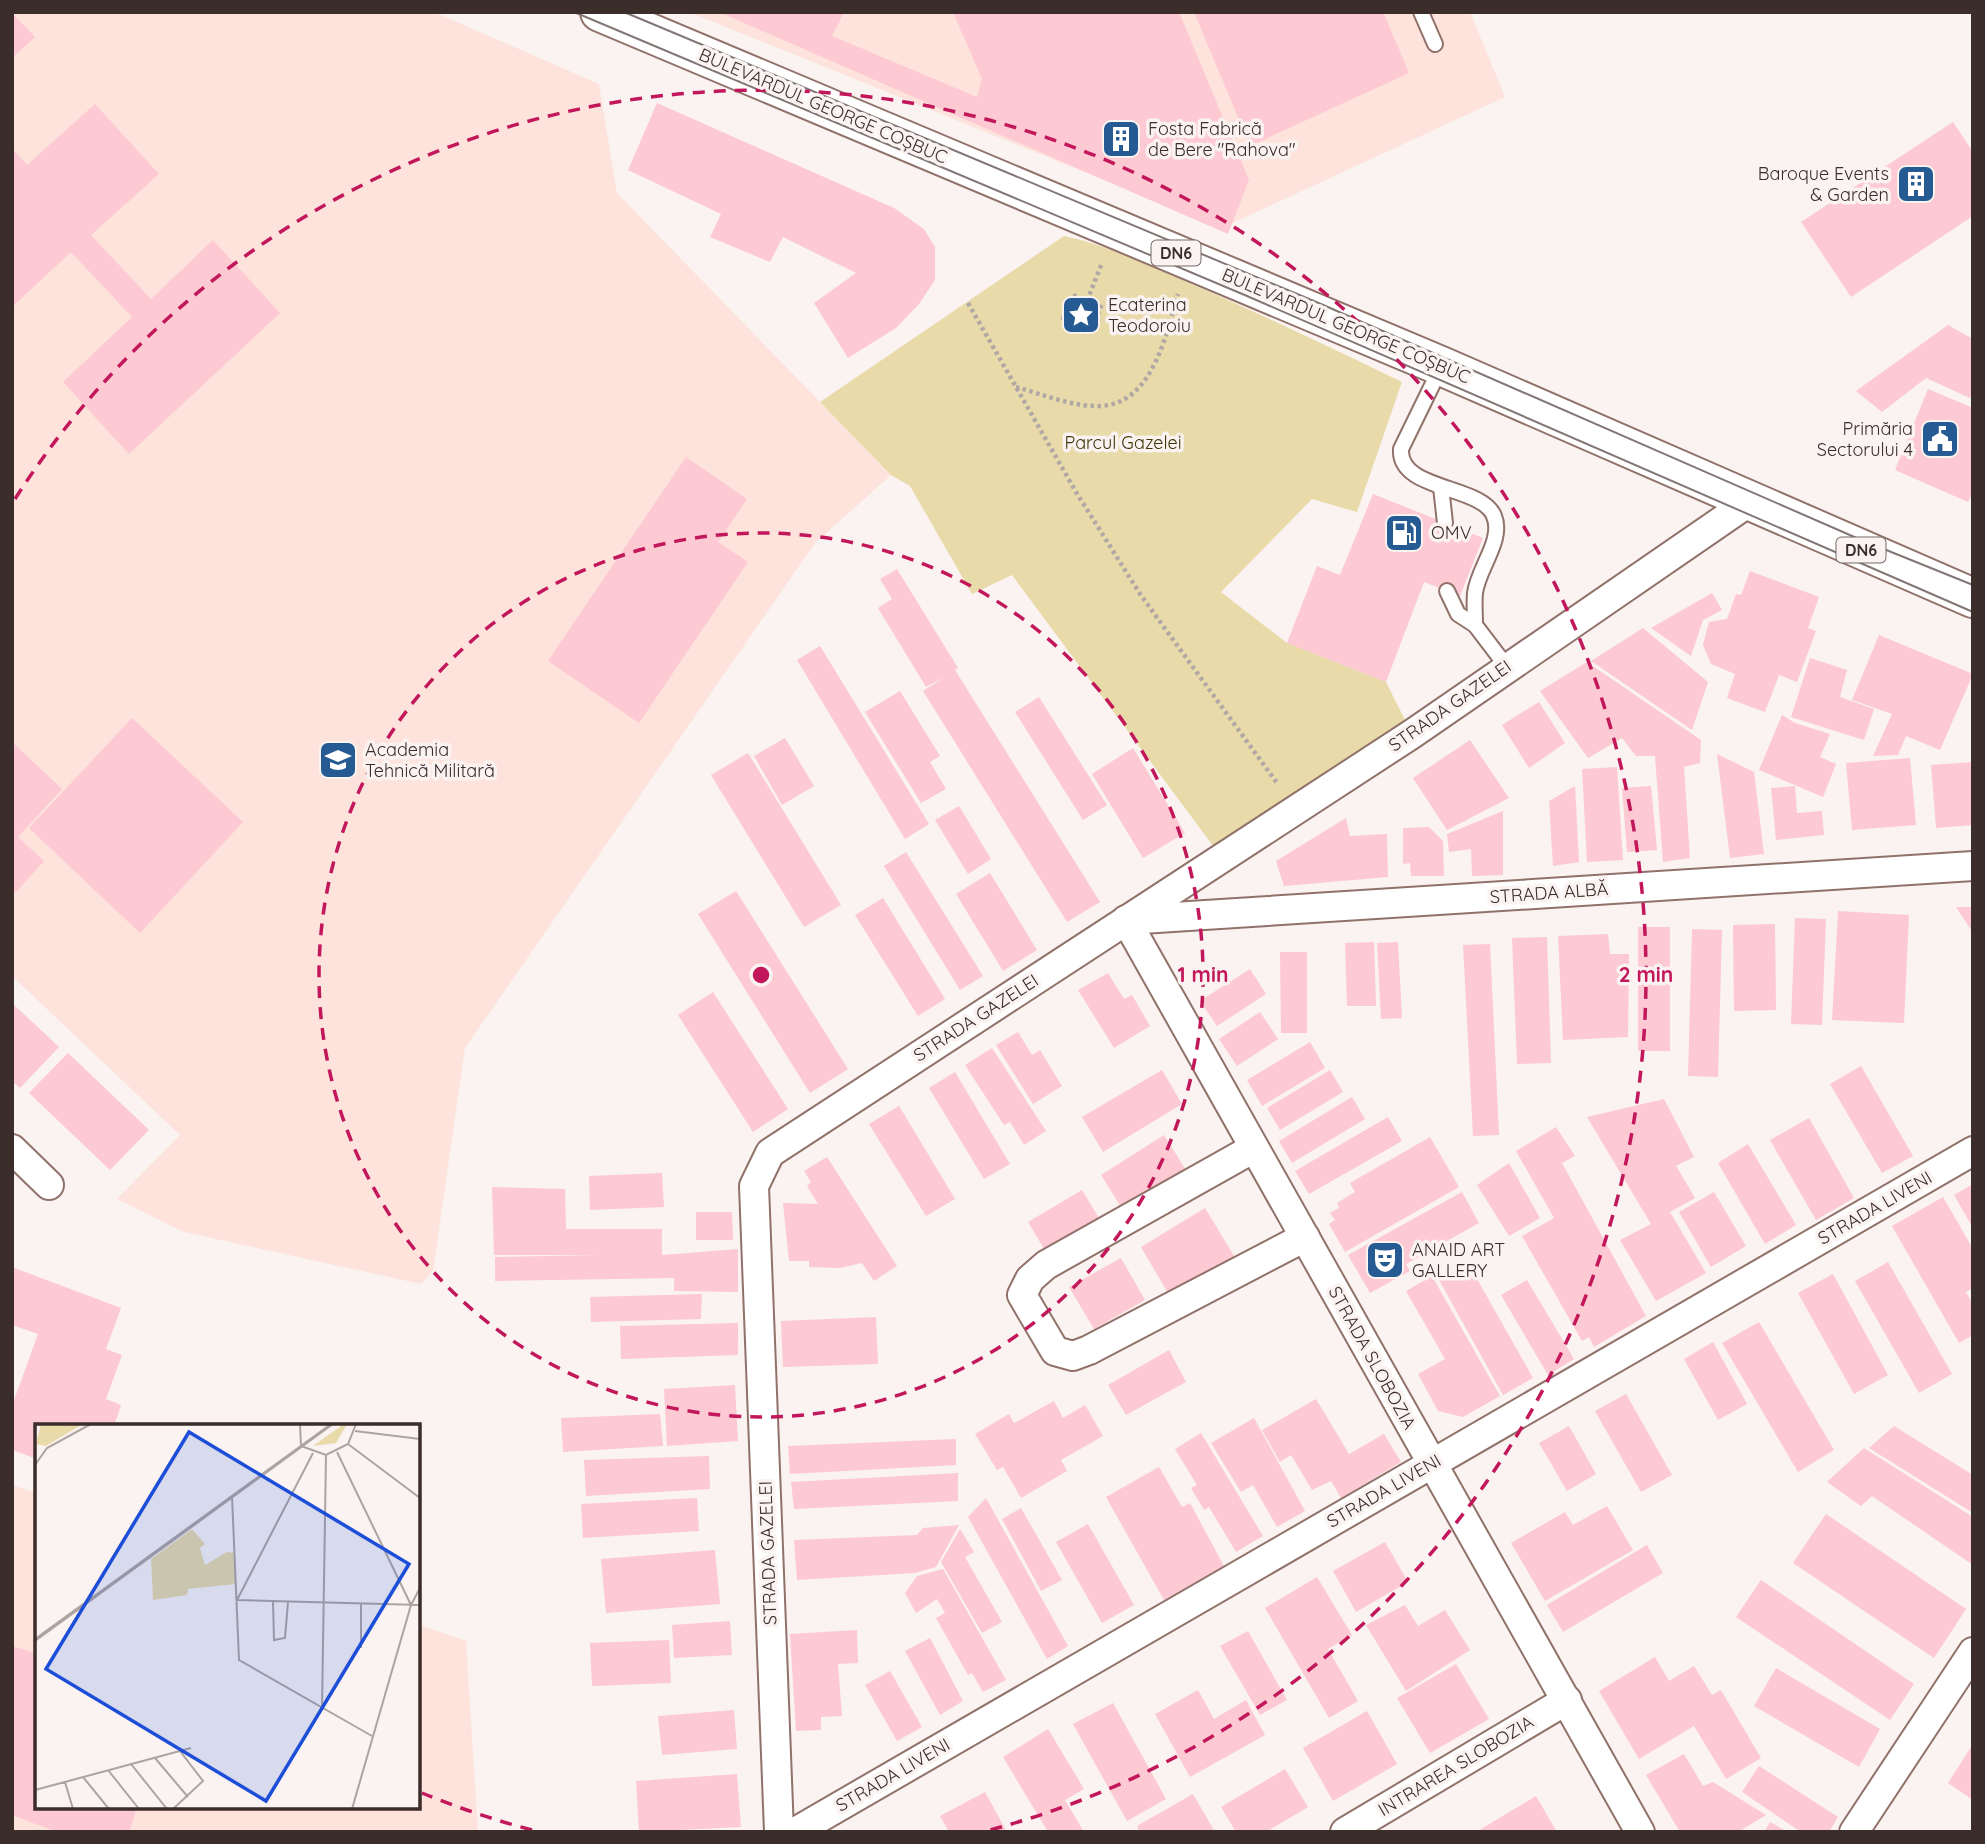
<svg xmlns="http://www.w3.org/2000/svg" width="1985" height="1844" viewBox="0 0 1985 1844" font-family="Quicksand,sans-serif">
	<rect width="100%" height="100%" fill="#faf3f1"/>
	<g fill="#fde3dc">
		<polygon points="12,12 434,12 599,84 617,193 891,475 815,543 465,1048 433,1271 421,1284 184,1232 117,1199 180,1135 12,976"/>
		<polygon points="689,12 1470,12 1505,97 1222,228"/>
		<polygon points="12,1485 37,1493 37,1807 418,1807 418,1624 466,1641 478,1832 12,1832"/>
	</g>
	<path fill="#e9daa9" d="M1064,236C1107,245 1148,265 1189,283C1261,314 1331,348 1402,382L1357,512L1312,499L1221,592L1287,643L1386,682L1412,734L1222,858L1012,575L972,594L910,486L891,475L820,402Z"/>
	<g fill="#fdc9d2">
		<polygon points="719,12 844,12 832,36 977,97 982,79 953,12 1179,12 1249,180 1228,234"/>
		<polygon points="1194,12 1383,12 1409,73 1250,146"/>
		<polygon points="12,13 35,37 12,58"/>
		<polygon points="657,103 894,208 924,229 935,247 935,280 919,304 896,328 848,358 814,303 856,273 783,237 770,262 710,237 721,214 628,170"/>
		<polygon points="95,104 159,174 91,235 151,299 213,240 280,313 129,454 63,382 132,317 71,252 12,307 12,148 27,165"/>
		<polygon points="1953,122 1973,152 1973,216 1851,297 1801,222"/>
		<polygon points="1948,325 1973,339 1973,392 1970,398 1926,378 1882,412 1856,391"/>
		<polygon points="1928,389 1973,408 1973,492 1968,502 1895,470"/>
		<polygon points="686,457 747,499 718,542 748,562 639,723 548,661"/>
		<polygon points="1373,494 1483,538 1460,596 1424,582 1386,682 1287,643 1317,566 1340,575"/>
		<polygon points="897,569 958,668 955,670 1100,902 1067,922 923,691 945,677 926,687 878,608 892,599 880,579"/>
		<polygon points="1750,571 1819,597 1808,628 1816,631 1797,682 1779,675 1765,712 1727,698 1735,674 1711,664 1703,645 1709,622 1727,619 1736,594 1741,595"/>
		<polygon points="1712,593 1722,610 1703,620 1691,656 1651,628"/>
		<polygon points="1643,628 1708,682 1692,730 1591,661"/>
		<polygon points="1879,635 1973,674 1940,750 1906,736 1898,755 1873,756 1892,714 1852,700"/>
		<polygon points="820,646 929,824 905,839 797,660"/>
		<polygon points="1810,658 1847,670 1840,697 1874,709 1864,740 1791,717"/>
		<polygon points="1587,662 1701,740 1700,763 1684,767 1690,858 1663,862 1655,756 1636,756 1622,738 1588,758 1540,691"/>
		<polygon points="900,691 940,756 930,762 946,789 921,803 865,712"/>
		<polygon points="1039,697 1107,805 1083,820 1015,712"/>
		<polygon points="1539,702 1565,743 1529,768 1502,725"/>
		<polygon points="1782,715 1795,723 1830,734 1820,757 1836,764 1823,797 1759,770"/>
		<polygon points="132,718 243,822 140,933 29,828"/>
		<polygon points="785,738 814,786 782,805 754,756"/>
		<polygon points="1470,740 1509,798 1447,830 1413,778"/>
		<polygon points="12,742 62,789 18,837 44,861 16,892 12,889"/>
		<polygon points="1133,748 1185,833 1143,858 1092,774"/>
		<polygon points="748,753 841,905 804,927 711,775"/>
		<polygon points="1717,754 1754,772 1764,854 1730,858"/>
		<polygon points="1910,758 1916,825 1852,830 1846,763"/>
		<polygon points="1973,762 1973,825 1936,828 1931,765"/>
		<polygon points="1617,767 1623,860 1587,862 1582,769"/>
		<polygon points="1575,786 1579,862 1553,866 1549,801"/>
		<polygon points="1651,786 1657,850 1627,852 1622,788"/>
		<polygon points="1795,786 1797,813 1822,811 1824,835 1776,840 1771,788"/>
		<polygon points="959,806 991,859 968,874 935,820"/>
		<polygon points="1503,811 1503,875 1472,876 1471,849 1449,852 1447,834"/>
		<polygon points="1346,818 1350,836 1387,834 1388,877 1284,886 1276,861"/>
		<polygon points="1429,827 1443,841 1444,876 1411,876 1410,863 1403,864 1403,828"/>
		<polygon points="906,852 983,976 960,990 884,866"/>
		<polygon points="990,873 1037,950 1003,971 956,894"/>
		<polygon points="736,891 848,1069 810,1093 698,914"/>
		<polygon points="883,898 945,999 918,1016 855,915"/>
		<polygon points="1956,907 1973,907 1973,933"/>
		<polygon points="1838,911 1909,915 1904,1023 1832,1020"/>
		<polygon points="1795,918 1826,919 1822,1025 1791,1024"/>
		<polygon points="1775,924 1776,1010 1734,1011 1733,925"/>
		<rect x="1638" y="927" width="32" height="124"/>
		<polygon points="1692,929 1722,930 1718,1077 1688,1076"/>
		<polygon points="1608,934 1610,954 1629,954 1628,1037 1563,1040 1558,936"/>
		<polygon points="1547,937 1551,1063 1517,1064 1512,938"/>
		<polygon points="1374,942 1376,1006 1347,1006 1345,943"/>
		<polygon points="1398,942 1402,1018 1381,1019 1377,943"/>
		<polygon points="1490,944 1499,1135 1473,1136 1463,945"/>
		<polygon points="1280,952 1307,952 1307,1033 1281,1033"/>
		<polygon points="1250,969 1266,994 1217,1026 1200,1001"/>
		<polygon points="1108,973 1124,999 1132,995 1150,1026 1114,1048 1078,990"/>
		<polygon points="713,992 788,1109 753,1132 678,1015"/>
		<polygon points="12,1003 59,1047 20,1088 12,1081"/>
		<polygon points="1260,1012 1278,1039 1237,1066 1219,1039"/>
		<polygon points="1018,1032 1032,1055 1040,1050 1062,1086 1033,1104 996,1045"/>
		<polygon points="1310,1042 1325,1068 1262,1106 1247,1080"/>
		<polygon points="992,1048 1046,1131 1024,1145 1010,1122 1004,1125 965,1065"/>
		<polygon points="68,1053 149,1130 110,1170 29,1093"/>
		<polygon points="1861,1066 1913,1156 1882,1173 1830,1084"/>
		<polygon points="1162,1070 1182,1104 1103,1152 1082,1117"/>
		<polygon points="1330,1070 1343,1092 1280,1130 1267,1108"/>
		<polygon points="955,1072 1010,1164 984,1179 929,1088"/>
		<polygon points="1352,1097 1365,1119 1292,1163 1279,1141"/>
		<polygon points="1664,1099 1694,1157 1676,1166 1695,1198 1670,1212 1706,1273 1656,1301 1620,1240 1651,1224 1587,1117"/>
		<polygon points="899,1106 955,1199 926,1216 869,1124"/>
		<polygon points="1388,1117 1402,1141 1309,1194 1295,1171"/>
		<polygon points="1809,1118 1854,1198 1816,1220 1770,1140"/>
		<polygon points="1556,1127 1575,1156 1562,1163 1646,1316 1594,1347 1589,1337 1582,1341 1522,1236 1554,1218 1516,1151"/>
		<polygon points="1164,1135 1187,1172 1124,1212 1101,1175"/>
		<polygon points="1430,1137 1459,1187 1345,1252 1329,1224 1335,1220 1330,1213 1339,1208 1337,1203 1355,1192 1350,1183"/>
		<polygon points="1748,1144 1796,1225 1765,1244 1718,1163"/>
		<polygon points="827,1157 897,1266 874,1281 862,1263 840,1268 809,1267 809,1261 789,1261 783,1203 818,1204 807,1186 811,1182 804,1171"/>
		<polygon points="1509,1163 1540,1218 1509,1236 1477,1185"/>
		<polygon points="662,1173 664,1207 590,1210 589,1176"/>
		<polygon points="1973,1184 1973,1228 1954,1195"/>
		<polygon points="492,1187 565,1189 566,1229 662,1229 662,1255 738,1249 738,1292 674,1291 674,1278 495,1281 495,1257 602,1255 494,1255"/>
		<polygon points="1082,1190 1103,1225 1049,1257 1028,1222"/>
		<polygon points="1462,1192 1479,1223 1406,1264 1410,1271 1370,1293 1348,1255"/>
		<polygon points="1714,1192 1746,1246 1711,1267 1679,1212"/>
		<polygon points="1943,1197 1973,1249 1973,1288 1966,1292 1973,1305 1973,1335 1959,1343 1892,1226"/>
		<polygon points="1205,1208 1237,1261 1172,1300 1141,1247"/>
		<polygon points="696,1212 732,1212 733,1240 696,1240"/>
		<polygon points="1121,1258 1145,1300 1094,1329 1069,1287"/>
		<polygon points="1888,1262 1952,1374 1919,1393 1855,1281"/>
		<polygon points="1468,1263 1533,1378 1503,1395 1439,1280"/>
		<polygon points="12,1267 121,1308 106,1349 122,1355 106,1399 121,1405 114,1426 37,1426 37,1459 12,1450 12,1406 38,1334 12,1325"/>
		<polygon points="1833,1274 1888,1375 1854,1394 1798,1293"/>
		<polygon points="1432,1276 1500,1396 1463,1417 1438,1411 1418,1374 1445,1359 1406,1291"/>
		<polygon points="1527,1280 1574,1359 1548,1375 1501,1295"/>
		<polygon points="702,1294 701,1319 591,1322 590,1297"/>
		<polygon points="876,1317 878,1364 783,1367 781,1321"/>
		<polygon points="1759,1322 1834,1450 1798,1472 1722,1343"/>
		<polygon points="738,1323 738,1355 621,1359 620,1326"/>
		<polygon points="1713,1342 1747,1404 1718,1420 1684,1359"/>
		<polygon points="1169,1350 1186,1382 1126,1415 1108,1385"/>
		<polygon points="735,1385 738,1441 667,1446 664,1389"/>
		<polygon points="1626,1394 1672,1475 1641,1492 1595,1411"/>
		<polygon points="1316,1399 1349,1454 1384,1434 1401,1462 1341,1498 1331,1481 1312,1490 1291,1455 1280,1462 1262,1430"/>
		<polygon points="1054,1401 1063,1418 1085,1405 1103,1436 1061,1460 1067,1471 1021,1498 1003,1467 997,1470 975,1434 1009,1414 1014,1423"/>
		<polygon points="660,1414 663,1446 563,1452 561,1418"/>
		<polygon points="1254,1418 1305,1511 1277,1527 1253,1485 1241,1492 1211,1443"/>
		<polygon points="1569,1426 1596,1474 1567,1491 1539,1443"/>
		<polygon points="1894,1426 1973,1475 1973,1513 1869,1448"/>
		<polygon points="1201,1433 1263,1536 1236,1552 1209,1507 1204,1510 1191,1488 1197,1485 1175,1449"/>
		<polygon points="956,1439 956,1465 790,1474 788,1446"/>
		<polygon points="1864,1448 1973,1517 1973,1565 1872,1496 1861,1506 1827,1482"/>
		<polygon points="709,1456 710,1489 586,1496 584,1460"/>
		<polygon points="1159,1467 1182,1507 1190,1503 1224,1566 1164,1600 1106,1497"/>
		<polygon points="958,1473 958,1501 794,1509 791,1482"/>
		<polygon points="697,1498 699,1531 583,1538 581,1504"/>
		<polygon points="986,1498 1068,1646 1047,1659 968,1517"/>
		<polygon points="1607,1506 1633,1550 1545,1601 1511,1543 1565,1512 1573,1525"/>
		<polygon points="1021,1508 1062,1580 1041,1591 1002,1519"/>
		<polygon points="1826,1514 1966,1609 1934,1658 1793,1563"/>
		<polygon points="1088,1524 1134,1605 1102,1623 1056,1542"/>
		<polygon points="959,1525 936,1567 915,1573 797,1580 794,1540 917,1535 923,1528"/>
		<polygon points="960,1529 974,1552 965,1557 1002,1622 982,1633 941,1562"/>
		<polygon points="1385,1542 1408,1582 1356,1612 1333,1571"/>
		<polygon points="1647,1545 1663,1573 1563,1632 1547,1605"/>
		<polygon points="715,1550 720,1604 606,1613 601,1559"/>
		<polygon points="943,1569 1006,1680 983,1692 972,1673 968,1675 936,1618 945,1613 937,1599 916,1613 905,1593 917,1576"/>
		<polygon points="1317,1577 1352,1635 1328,1649 1358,1701 1329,1718 1265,1608"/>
		<polygon points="1761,1580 1914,1684 1890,1720 1736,1617"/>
		<polygon points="1405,1605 1418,1626 1445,1610 1470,1650 1406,1691 1366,1625"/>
		<polygon points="730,1621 732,1655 674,1658 672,1625"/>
		<polygon points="857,1630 858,1663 838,1664 842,1716 821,1717 821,1730 796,1731 790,1634"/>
		<polygon points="1248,1631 1287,1700 1260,1715 1220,1646"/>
		<polygon points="930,1638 963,1701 940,1715 905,1651"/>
		<polygon points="669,1640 671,1683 592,1686 590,1643"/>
		<polygon points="12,1646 37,1654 37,1807 137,1807 129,1832 57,1832 12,1815"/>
		<polygon points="1655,1657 1669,1681 1694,1666 1712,1695 1721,1690 1761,1758 1726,1779 1694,1726 1639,1759 1599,1691"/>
		<polygon points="1456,1664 1489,1719 1430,1753 1397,1698"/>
		<polygon points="1776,1668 1880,1729 1859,1767 1754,1706"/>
		<polygon points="890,1671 922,1727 897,1741 865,1685"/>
		<polygon points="1198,1690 1214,1719 1246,1700 1265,1735 1190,1777 1155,1714"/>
		<polygon points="1113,1703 1166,1799 1127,1821 1073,1724"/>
		<polygon points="734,1710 737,1749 662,1755 658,1716"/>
		<polygon points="1367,1711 1397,1764 1333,1801 1303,1748"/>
		<polygon points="1048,1729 1084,1789 1065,1800 1084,1832 1048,1832 1003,1757"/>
		<polygon points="1973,1744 1973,1800 1948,1783"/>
		<polygon points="1684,1754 1703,1786 1713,1782 1766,1815 1738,1832 1680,1832 1646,1775"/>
		<polygon points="1759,1766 1838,1817 1829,1832 1801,1832 1742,1792"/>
		<polygon points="1285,1769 1308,1807 1266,1832 1236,1832 1221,1807"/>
		<polygon points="737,1774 741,1827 639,1832 636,1781"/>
		<polygon points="985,1792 1007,1832 949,1832 940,1816"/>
		<polygon points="1193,1794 1215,1832 1140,1832 1137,1826"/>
		<polygon points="1536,1796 1557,1832 1476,1832"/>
		<polygon points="1770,1822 1788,1832 1764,1832"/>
	</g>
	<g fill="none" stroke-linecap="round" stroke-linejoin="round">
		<defs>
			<g id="lane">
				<polyline points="1421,12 1435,44"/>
				<path d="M1441,367L1401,449C1398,491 1482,485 1494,516C1504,540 1478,568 1475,593C1474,603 1475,614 1475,625"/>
				<polyline points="1441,487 1445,523"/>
				<polyline points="1447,591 1458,614 1475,625 1507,667"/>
			</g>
			<g id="street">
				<polyline points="1254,1148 1046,1265 1030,1279 1022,1295 1055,1351 1073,1356 1089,1350 1305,1237"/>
				<polyline points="12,1149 49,1185"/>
				<polyline points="779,1832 754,1186 770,1153 1412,734 1749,502"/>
				<polyline points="795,1832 1973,1151"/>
				<polyline points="1345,1832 1567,1700"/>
				<polyline points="1640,1832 1126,920 1973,866"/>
				<polyline points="1854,1832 1973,1652"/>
			</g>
			<polyline id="primary" points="600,12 1441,366 1973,598"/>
		</defs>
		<use href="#lane" stroke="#90726a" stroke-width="18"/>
		<use href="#street" stroke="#90726a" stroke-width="32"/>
		<use href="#primary" stroke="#90726a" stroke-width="42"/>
		<g stroke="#b1a8a5" stroke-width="4.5" stroke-dasharray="3.5 3.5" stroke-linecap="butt">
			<polygon points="1073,295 1101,307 1089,334 1062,321"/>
			<polyline points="1087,301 1102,263"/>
			<polyline points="968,303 1076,492 1140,594 1277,783"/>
			<path d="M1016,387C1042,394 1072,407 1100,406C1153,404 1166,334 1178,294"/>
		</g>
		<use href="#lane" stroke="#fff" stroke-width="14"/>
		<use href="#street" stroke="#fff" stroke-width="28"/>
		<use href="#primary" stroke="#fff" stroke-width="38"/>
		<g stroke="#827775" stroke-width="2">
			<polyline points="574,12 1247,296 1973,612"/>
			<polyline points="624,12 1321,304 1859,539 1973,585"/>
		</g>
	</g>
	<g fill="none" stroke="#c2185b" stroke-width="3.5" stroke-dasharray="12 9">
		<circle cx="761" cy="975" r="442"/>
		<path d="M532 1830A885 885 0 0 1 422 1793M15 499A885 885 0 1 1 990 1830"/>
	</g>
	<defs>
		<symbol id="building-square" viewBox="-11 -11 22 22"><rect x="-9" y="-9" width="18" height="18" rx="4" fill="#265a93" stroke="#faf3f1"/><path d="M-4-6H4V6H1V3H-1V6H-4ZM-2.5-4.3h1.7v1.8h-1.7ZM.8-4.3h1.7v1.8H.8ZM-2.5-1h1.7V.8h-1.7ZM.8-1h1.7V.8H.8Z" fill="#fff"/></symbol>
		<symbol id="sight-square" viewBox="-11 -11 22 22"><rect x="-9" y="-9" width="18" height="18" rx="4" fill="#265a93" stroke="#faf3f1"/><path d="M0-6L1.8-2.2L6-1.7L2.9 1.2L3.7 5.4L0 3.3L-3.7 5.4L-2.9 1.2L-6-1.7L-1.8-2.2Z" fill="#fff"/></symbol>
		<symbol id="civic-square" viewBox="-11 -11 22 22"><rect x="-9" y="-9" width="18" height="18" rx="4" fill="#265a93" stroke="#faf3f1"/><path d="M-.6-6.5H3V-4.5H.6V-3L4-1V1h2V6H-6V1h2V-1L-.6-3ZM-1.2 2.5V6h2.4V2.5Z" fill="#fff"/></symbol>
		<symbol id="fuel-square" viewBox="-11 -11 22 22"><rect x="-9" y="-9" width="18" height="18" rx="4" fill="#265a93" stroke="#faf3f1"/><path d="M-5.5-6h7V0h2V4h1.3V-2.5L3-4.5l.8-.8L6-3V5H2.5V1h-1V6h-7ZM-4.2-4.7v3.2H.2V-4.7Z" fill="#fff"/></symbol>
		<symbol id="university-square" viewBox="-11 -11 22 22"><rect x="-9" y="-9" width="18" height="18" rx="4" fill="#265a93" stroke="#faf3f1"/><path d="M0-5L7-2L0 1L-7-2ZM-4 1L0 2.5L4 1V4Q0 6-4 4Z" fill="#fff"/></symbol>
		<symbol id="theatre-square" viewBox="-11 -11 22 22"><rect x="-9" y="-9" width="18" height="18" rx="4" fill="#265a93" stroke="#faf3f1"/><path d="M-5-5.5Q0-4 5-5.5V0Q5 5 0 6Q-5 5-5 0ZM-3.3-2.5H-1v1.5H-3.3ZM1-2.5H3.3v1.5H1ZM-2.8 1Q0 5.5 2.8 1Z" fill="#fff"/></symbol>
	</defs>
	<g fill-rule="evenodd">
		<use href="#building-square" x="1099" y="117" width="44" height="44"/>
		<use href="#building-square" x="1894" y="162" width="44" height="44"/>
		<use href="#sight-square" x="1059" y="293" width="44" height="44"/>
		<use href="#civic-square" x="1918" y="417" width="44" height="44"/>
		<use href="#fuel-square" x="1382" y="511" width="44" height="44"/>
		<use href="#university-square" x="316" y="738" width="44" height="44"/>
		<use href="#theatre-square" x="1363" y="1238" width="44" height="44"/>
	</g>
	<g text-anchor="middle" stroke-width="7" stroke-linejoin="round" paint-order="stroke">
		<g fill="#faf3f1" stroke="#746866" stroke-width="2">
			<rect x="1151.5" y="240.5" width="49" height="25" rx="5"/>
			<rect x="1836.5" y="537.5" width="49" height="25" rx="5"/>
		</g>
		<g font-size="16" font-weight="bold" fill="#3a2d2a">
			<text x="1176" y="259">DN6</text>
			<text x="1861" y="556">DN6</text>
		</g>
		<g font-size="18" fill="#3a2d2a" stroke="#faf3f1">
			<text transform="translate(823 106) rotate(23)" y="6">BULEVARDUL GEORGE COȘBUC</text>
			<text transform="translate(1346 326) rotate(23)" y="6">BULEVARDUL GEORGE COȘBUC</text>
			<text transform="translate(1450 706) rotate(-35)" y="6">STRADA GAZELEI</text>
			<text transform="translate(1549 893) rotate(-4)" y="6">STRADA ALBĂ</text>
			<text transform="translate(976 1018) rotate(-33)" y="6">STRADA GAZELEI</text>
			<text transform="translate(1875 1208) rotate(-30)" y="6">STRADA LIVENI</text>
			<text transform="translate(1372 1358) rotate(61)" y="6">STRADA SLOBOZIA</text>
			<text transform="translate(1384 1491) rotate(-30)" y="6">STRADA LIVENI</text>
			<text transform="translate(768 1553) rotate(-92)" y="6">STRADA GAZELEI</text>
			<text transform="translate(1456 1766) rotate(-31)" y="6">INTRAREA SLOBOZIA</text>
			<text transform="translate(893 1775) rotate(-30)" y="6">STRADA LIVENI</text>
		</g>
		<g font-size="18" fill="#3a2d2a" stroke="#faf3f1" text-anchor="start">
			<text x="1148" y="135">Fosta Fabrică<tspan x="1148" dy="21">de Bere "Rahova"</tspan></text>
			<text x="1889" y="180" text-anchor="end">Baroque Events<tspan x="1889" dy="21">&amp; Garden</tspan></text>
			<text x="1108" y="311">Ecaterina<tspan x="1108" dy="21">Teodoroiu</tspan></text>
			<text x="1913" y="435" text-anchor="end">Primăria<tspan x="1913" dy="21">Sectorului 4</tspan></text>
			<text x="1431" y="539">OMV</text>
			<text x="365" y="756">Academia<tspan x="365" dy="21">Tehnică Militară</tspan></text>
			<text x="1412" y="1256">ANAID ART<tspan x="1412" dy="21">GALLERY</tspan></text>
		</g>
		<g font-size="18" fill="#413407" stroke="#faf3f1">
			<text x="1123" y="449">Parcul Gazelei</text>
		</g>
	</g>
	<g transform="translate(35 1424)">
		<rect width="385" height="385" fill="#faf3f1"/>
		<path d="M6,0H48L11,22L1,20ZM312,0L301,19L278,22L309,0ZM157,105L170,120L165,124L170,141L192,128L200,129L201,160L153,165L152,171L118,176L116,135Z" fill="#e9daa9"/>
		<path fill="none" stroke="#ada4a1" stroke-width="2" d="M265,0L266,22L291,31L313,20L321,0M320,7L385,15M313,20L385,74M302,28L376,181M278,29L202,176L385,181M0,41L12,24L56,0M197,72L204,236L337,312M238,178L239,216L250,214L253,178M0,215L296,0M0,217L298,0M326,224V180M287,284L291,31M120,334L153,373M96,340L132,385M73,346L104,385M48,353L74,385M30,358L38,385M0,366L156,324M138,385L168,357L145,327M317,385L376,181L385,164"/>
		<path fill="#1d4ed8" fill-opacity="0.15" stroke="#1d4ed8" stroke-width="3.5" d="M154,8L374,140L231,377L11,245Z"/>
		<rect width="385" height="385" fill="none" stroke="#3a2d2a" stroke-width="3.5"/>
	</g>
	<circle cx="761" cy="975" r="10" fill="#c2185b" stroke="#faf3f1" stroke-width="3.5"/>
	<g font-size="21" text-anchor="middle" font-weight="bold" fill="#c2185b" stroke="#faf3f1" stroke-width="7" stroke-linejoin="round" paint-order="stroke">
		<text x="1203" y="982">1 min</text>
		<text x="1646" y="982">2 min</text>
	</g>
	<rect width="1985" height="1844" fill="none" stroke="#3a2d2a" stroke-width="28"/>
</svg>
